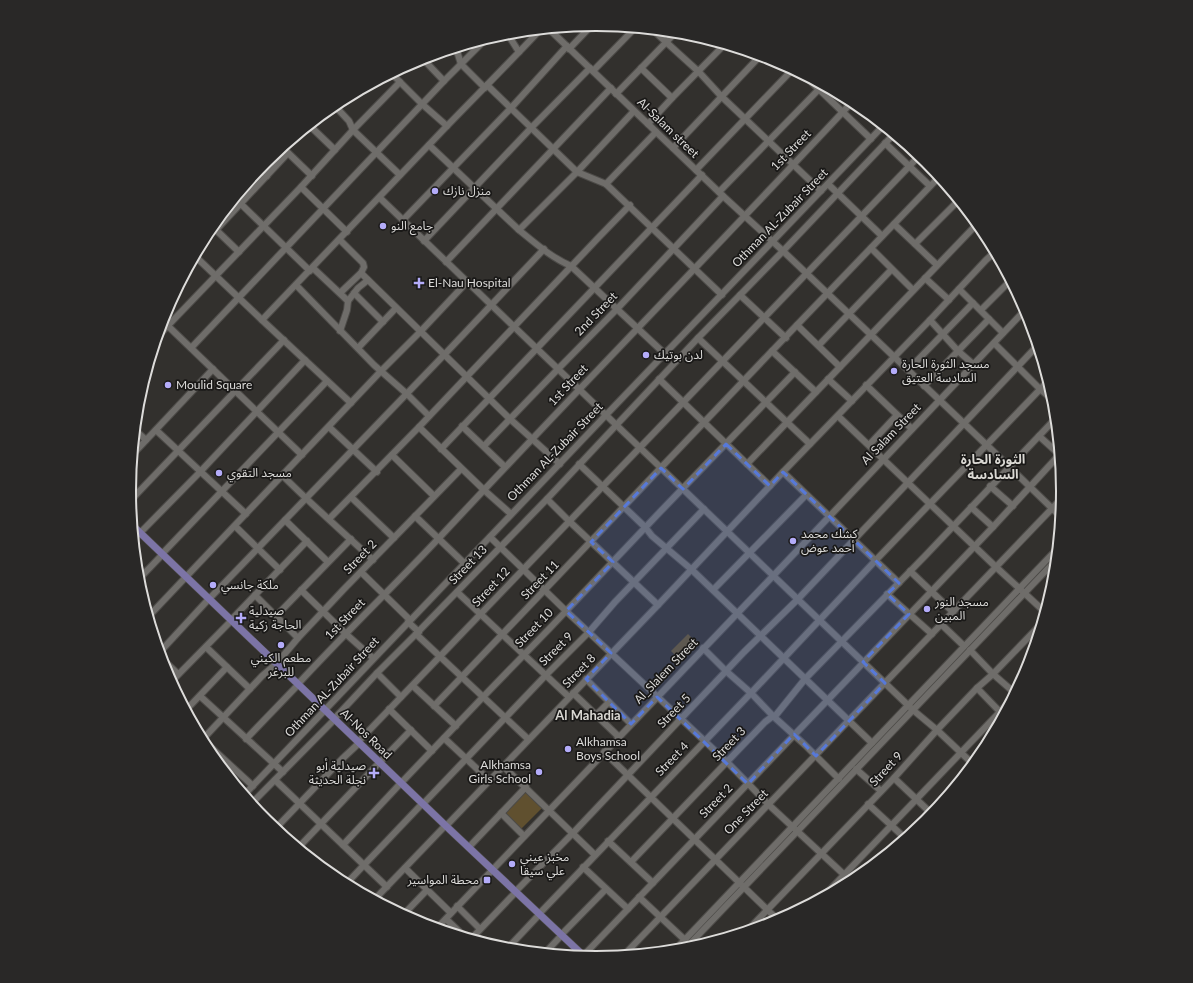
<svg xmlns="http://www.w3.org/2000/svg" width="1193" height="983" viewBox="0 0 1193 983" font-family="Lato,'Noto Sans Arabic',sans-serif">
	<rect width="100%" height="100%" fill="#32302d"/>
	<g fill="#60502f">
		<polygon points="688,634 697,643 680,660 671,651"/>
		<polygon points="525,792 542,808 521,829 505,813"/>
	</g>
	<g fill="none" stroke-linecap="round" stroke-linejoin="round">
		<defs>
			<g id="minor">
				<polyline points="549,29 723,196 783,251 994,452 1061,517"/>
				<polyline points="653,30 666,42 699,72 721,96 821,191"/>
				<polyline points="507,33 519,52"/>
				<polyline points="714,41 721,48"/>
				<polyline points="456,48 461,64 485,88"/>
				<polyline points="569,49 593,24"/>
				<polyline points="422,58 444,81"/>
				<polyline points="641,68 672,98"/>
				<polyline points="593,71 635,28"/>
				<polyline points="392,74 422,104 447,126"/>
				<polyline points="803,74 871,139"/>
				<polyline points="487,85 577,172 606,184 722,295"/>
				<polyline points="616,94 676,32"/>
				<polyline points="334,105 349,121 353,130 400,175"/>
				<polyline points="648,124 672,98 725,44"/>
				<polyline points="309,125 335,150"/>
				<polyline points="885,143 930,186"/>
				<path d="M429,145L519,230C535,243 552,258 571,266L665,354"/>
				<polyline points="282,147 312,176"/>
				<polyline points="673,148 761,55"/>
				<polyline points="259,169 267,176"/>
				<polyline points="696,170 793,69"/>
				<polyline points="606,184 656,132"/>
				<polyline points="828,184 882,236"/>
				<polyline points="301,187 347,232"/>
				<polyline points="719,192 823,85"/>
				<polyline points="380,198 913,710 937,730 974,765"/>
				<polyline points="241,204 310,271"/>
				<polyline points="403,220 511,108 567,46"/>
				<polyline points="894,224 937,265"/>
				<polyline points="212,226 239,252"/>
				<polyline points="216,230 288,153"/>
				<polyline points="519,230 577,172 634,111"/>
				<polyline points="340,240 363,263 364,267 361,273 340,293"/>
				<polyline points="424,241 532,127 590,68"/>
				<polyline points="915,244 959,200"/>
				<polyline points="871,248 913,290"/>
				<polyline points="195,256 262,320 351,403"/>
				<polyline points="446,262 611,88"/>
				<polyline points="313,268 348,301"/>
				<polyline points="361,273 510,419 560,464"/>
				<polyline points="925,278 949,300"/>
				<polyline points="296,285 374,365 407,394 429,416"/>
				<polyline points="959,289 1003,333"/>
				<polyline points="354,293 383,322"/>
				<polyline points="740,295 786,338"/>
				<polyline points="981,310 1011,280"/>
				<path d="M262,320C323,256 384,192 445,128C477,95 509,63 540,30"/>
				<polyline points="930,320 958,351 973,364"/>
				<polyline points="797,325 840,367"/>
				<polyline points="168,326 302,455"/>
				<polyline points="340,331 347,310 348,301 358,288 368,280"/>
				<polyline points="157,337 301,187 353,130 400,82"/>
				<polyline points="698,338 810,444"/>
				<polyline points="994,343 1040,389 1055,402"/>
				<polyline points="819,345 891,270"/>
				<polyline points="191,348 444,81 486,39"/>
				<polyline points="358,348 396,308"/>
				<polyline points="772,351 816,392"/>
				<polyline points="908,370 973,303"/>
				<polyline points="659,379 770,486"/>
				<polyline points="828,379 852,401"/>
				<polyline points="866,385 912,429"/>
				<polyline points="924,386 989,319"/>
				<polyline points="838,416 996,567 1046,613"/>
				<polyline points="462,426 505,467"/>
				<polyline points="329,427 377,472"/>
				<polyline points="419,427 484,490 511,514"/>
				<polyline points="135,430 146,440"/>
				<polyline points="156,430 246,514"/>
				<polyline points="1039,436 1060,455"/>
				<polyline points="869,445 897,415"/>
				<polyline points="484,446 558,369 617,309 723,196"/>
				<polyline points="441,449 702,175"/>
				<polyline points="133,454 213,369"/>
				<polyline points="392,455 434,496"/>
				<polyline points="579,464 645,527 652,536 691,569 872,743"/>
				<polyline points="747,464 978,223"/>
				<polyline points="783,472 899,583"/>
				<path d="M283,476C312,505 343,532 373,560"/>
				<polyline points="990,486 1013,506"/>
				<polyline points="351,497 394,538"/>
				<polyline points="547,499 569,521 658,605"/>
				<polyline points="130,501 284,340"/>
				<polyline points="971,507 993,527"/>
				<polyline points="415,516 465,564"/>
				<polyline points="329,519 419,427 599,237 630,205"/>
				<polyline points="285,520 328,562"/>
				<polyline points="235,526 280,570"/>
				<polyline points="140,533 200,472 305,360"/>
				<polyline points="490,537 566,611 727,762 769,805 852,882"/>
				<polyline points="134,540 137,536"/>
				<polyline points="162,554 327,381"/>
				<polyline points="910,571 953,612"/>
				<polyline points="361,572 410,620"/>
				<polyline points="138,580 160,557"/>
				<polyline points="301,590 346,634 373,658"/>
				<polyline points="713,590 806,495"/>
				<polyline points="457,592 569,697"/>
				<polyline points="887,594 932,634"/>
				<polyline points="255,595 298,638"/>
				<polyline points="209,599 444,355 544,249"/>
				<polyline points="276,616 351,539"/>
				<polyline points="148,617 381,371 420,332 467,282"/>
				<polyline points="231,620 307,541"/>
				<polyline points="408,622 419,632"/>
				<polyline points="941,624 964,646"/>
				<polyline points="416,634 528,739"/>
				<polyline points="206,647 250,689"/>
				<polyline points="703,648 726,671 751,693 773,716 805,745 839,779"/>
				<polyline points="970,650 993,674 1016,694"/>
				<polyline points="159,653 206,602"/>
				<polyline points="160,657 178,674"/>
				<polyline points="377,673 401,697"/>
				<polyline points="586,679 631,724"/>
				<polyline points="171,682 229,623"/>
				<path d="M298,684C344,634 393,587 439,538C576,391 716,248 853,101"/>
				<polyline points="413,686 456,726"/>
				<polyline points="977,688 1004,716"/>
				<polyline points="573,693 619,737"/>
				<polyline points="200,696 283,772"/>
				<polyline points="434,706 772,351 940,176"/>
				<polyline points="389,709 432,751"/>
				<polyline points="186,710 227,667"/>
				<polyline points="596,715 609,702"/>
				<polyline points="334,719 377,673 416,634 547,499 698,338 783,251 894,134"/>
				<polyline points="444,738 489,780"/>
				<polyline points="246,739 296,687"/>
				<polyline points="202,740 262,676 277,663 298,638 345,588 461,469"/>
				<polyline points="203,740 253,786"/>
				<polyline points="358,742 920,155"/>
				<polyline points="604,752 779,921"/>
				<polyline points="380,762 411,730"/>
				<polyline points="503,766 595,855"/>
				<polyline points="856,769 881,791"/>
				<polyline points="894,778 933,815"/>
				<polyline points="275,780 387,887"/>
				<polyline points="401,783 483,697 549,629 659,513 795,372"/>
				<polyline points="244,795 606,415 884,125"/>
				<polyline points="251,804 332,722"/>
				<polyline points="423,804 546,675 589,632 615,602 704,509"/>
				<polyline points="868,804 906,839"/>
				<polyline points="501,813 524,836"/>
				<polyline points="446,826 658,605 783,472 930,320 986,260 996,251"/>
				<polyline points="275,829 342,759 357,745"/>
				<polyline points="608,841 653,883"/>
				<polyline points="343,845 399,785"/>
				<polyline points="469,847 526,787"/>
				<polyline points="298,848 377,765"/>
				<polyline points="631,862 765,722 773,716 776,715 805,679 925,556 1057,417"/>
				<polyline points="583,867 628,909"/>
				<polyline points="405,868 451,913"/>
				<polyline points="345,885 420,806"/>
				<polyline points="516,891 573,833 744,652 798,599 1038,345"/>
				<polyline points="639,897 685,940"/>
				<polyline points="821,899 1016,695"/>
				<polyline points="374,900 443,828"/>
				<polyline points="457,906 480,929"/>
				<polyline points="539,914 751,693 875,561 1049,380"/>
				<polyline points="403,915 427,890"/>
				<polyline points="446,919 466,938"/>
				<polyline points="436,929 773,576 1026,309"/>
				<polyline points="745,933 894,778 937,730 977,688 993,674 1044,621"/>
				<polyline points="475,935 485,944"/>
				<polyline points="561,935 606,889"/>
				<polyline points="471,939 513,895"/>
				<polyline points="506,950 537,917"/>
				<polyline points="684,950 1057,559"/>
				<polyline points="674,951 1058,548"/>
				<polyline points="544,954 559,938"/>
				<polyline points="583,956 993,527 1060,454"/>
				<polyline points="623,956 1064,496"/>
			</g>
			<polyline id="major" points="132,525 446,826 586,958"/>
		</defs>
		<use href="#minor" stroke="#4d4b48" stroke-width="8"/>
		<use href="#major" stroke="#4d4b48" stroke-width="8"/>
		<use href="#minor" stroke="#6f6d6a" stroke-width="6"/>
		<use href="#major" stroke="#7c74a6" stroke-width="7"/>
	</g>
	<path fill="#5779d9" fill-opacity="0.2" stroke="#5779d9" stroke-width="3" stroke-dasharray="8 5" stroke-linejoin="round" d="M726,444L770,486L783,472L899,583L887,594L909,614L863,662L885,683L816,756L794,734L748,784L657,697L631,724L586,679L611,653L566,611L613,562L591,542L661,468L683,489Z"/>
	<g fill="#b4acf9" stroke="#191817" stroke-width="1.5">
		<circle cx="435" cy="191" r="4"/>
		<circle cx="383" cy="226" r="4"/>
		<path d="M417 277h4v4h4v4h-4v4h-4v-4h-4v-4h4z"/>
		<circle cx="646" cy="355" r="4"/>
		<circle cx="894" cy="371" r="4"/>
		<circle cx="168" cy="385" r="4"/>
		<circle cx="219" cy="473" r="4"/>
		<circle cx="793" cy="541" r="4"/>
		<circle cx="213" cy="585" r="4"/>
		<circle cx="927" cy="609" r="4"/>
		<path d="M239 612h4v4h4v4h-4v4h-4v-4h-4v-4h4z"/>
		<circle cx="281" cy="645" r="4"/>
		<circle cx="568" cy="749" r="4"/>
		<circle cx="539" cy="772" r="4"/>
		<path d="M372 767h4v4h4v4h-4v4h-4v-4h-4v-4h4z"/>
		<circle cx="512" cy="864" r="4"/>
		<rect x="483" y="876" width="8" height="8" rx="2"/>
	</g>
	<g text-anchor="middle" stroke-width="3.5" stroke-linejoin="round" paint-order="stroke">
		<g font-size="12" fill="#dddcda" stroke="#191817">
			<text transform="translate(668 128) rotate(44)" y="4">Al-Salam street</text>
			<text transform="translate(791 150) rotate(-46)" y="4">1st Street</text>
			<text transform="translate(780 218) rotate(-46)" y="4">Othman AL-Zubair Street</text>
			<text transform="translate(596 314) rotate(-46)" y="4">2nd Street</text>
			<text transform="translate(568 385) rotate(-47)" y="4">1st Street</text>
			<text transform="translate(891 434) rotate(-46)" y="4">Al Salam Street</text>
			<text transform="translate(555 452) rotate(-46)" y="4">Othman AL-Zubair Street</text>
			<text transform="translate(360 557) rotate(-46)" y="4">Street 2</text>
			<text transform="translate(468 565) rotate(-46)" y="4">Street 13</text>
			<text transform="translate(540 580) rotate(-46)" y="4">Street 11</text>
			<text transform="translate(491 587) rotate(-47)" y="4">Street 12</text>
			<text transform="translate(345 619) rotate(-46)" y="4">1st Street</text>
			<text transform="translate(534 628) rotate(-46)" y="4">Street 10</text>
			<text transform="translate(556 649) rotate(-45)" y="4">Street 9</text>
			<text transform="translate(579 671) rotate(-46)" y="4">Street 8</text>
			<text transform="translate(666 671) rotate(-46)" y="4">Al_Slalem Street</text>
			<text transform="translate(332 687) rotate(-47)" y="4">Othman AL-Zubair Street</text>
			<text transform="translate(674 711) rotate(-46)" y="4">Street 5</text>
			<text transform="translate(366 734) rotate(44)" y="4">Al-Nos Road</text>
			<text transform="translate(729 744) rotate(-46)" y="4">Street 3</text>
			<text transform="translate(672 759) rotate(-46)" y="4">Street 4</text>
			<text transform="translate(886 769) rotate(-47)" y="4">Street 9</text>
			<text transform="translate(716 801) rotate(-46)" y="4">Street 2</text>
			<text transform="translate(746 812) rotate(-46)" y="4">One Street</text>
		</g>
		<g font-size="12" fill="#dddcda" stroke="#191817" text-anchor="start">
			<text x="443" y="195">منزل نازك</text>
			<text x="391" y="230">جامع النو</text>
			<text x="428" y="287">El-Nau Hospital</text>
			<text x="654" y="359">لدن بوتيك</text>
			<text x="902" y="368">مسجد الثورة الحارة<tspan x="902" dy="14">السادسة العتيق</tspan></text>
			<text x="176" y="389">Moulid Square</text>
			<text x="227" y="477">مسجد التقوي</text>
			<text x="801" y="538">كشك محمد<tspan x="801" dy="14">أحمد عوض</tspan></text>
			<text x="221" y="589">ملكة جانسي</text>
			<text x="935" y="606">مسجد النور<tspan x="935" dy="14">المبين</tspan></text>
			<text x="249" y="615">صيدلية<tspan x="249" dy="14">الحاجة زكية</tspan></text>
			<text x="281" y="662" text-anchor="middle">مطعم الكيني<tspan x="281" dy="14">للبرغر</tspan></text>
			<text x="576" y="746">Alkhamsa<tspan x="576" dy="14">Boys School</tspan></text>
			<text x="531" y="769" text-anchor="end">Alkhamsa<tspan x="531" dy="14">Girls School</tspan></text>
			<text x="366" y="770" text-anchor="end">صيدلية أبو<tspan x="366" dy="14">نجلة الحديثة</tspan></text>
			<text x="520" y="861">مخبز عيني<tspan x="520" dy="14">علي سيقا</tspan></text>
			<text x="479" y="884" text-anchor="end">محطة المواسير</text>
		</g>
		<g font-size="13" font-weight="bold" fill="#dad8d3" stroke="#191817">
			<text x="993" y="464">الثورة الحارة<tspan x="993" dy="15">السادسة</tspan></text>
			<text x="588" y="720">Al Mahadia</text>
		</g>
	</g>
	<path d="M0 0H1193V983H0ZM136 491a460 460 0 1 1 920 0a460 460 0 1 1-920 0Z" fill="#292827" fill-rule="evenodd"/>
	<path fill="none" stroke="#dddcda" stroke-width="2" d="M136 491a460 460 0 1 1 920 0a460 460 0 1 1-920 0Z"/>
</svg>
